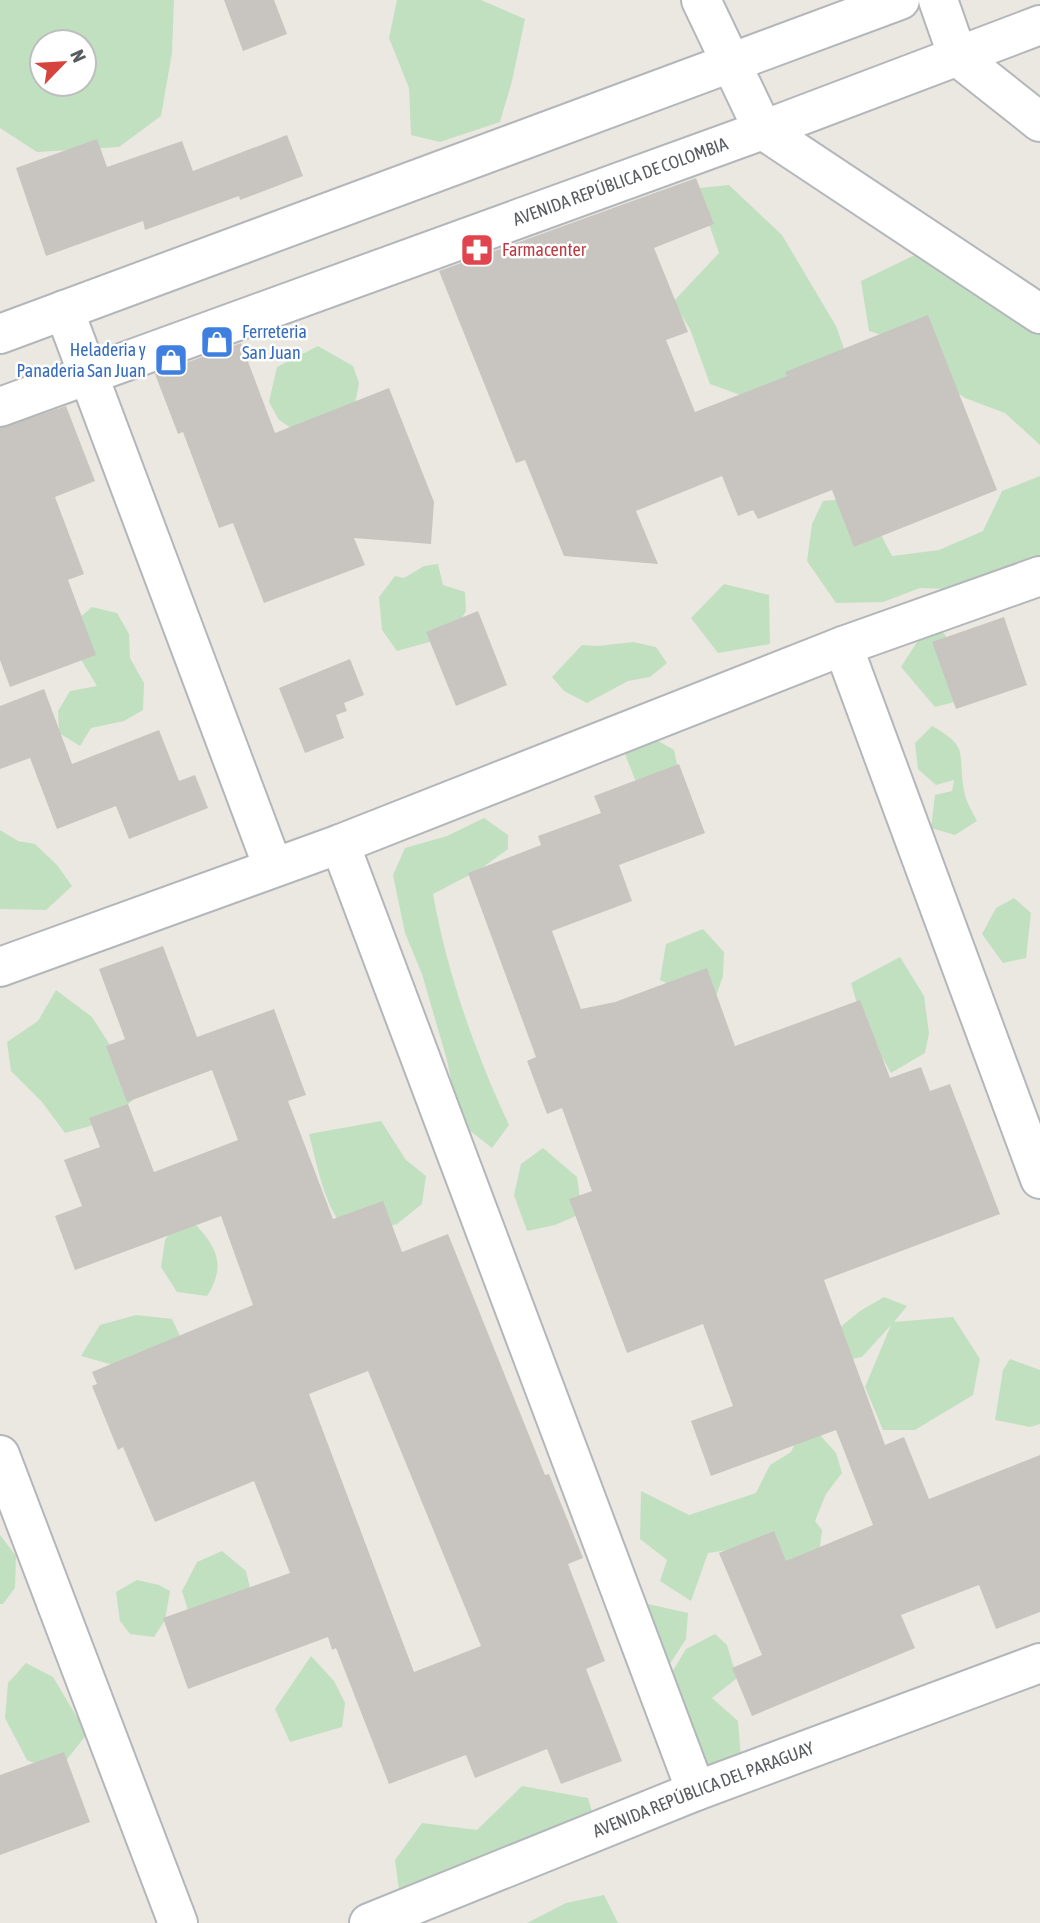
<svg xmlns="http://www.w3.org/2000/svg" width="1040" height="1923" viewBox="0 0 1040 1923" font-family="'Asap Condensed',sans-serif">
	<rect width="100%" height="100%" fill="#ebe8e1"/>
	<g fill="#c1e0c0" fill-rule="evenodd">
		<path d="M0,0H174L172,53L161,116L119,147L37,152L0,128ZM42,42H84V84H42Z"/>
		<polygon points="397,0 481,0 525,19 512,81 500,122 440,142 411,135 409,88 389,38"/>
		<polygon points="729,185 782,235 836,326 847,357 743,396 710,384 690,329 673,302 719,253 710,227 690,189"/>
		<polygon points="919,253 1023,318 1040,334 1040,445 1005,413 965,398 939,380 910,344 869,331 861,281"/>
		<polygon points="318,346 353,366 359,383 355,404 296,431 279,420 269,402 277,367"/>
		<polygon points="1040,476 1040,564 949,589 920,588 883,602 836,603 807,561 812,524 823,501 861,497 892,556 939,550 983,531 1002,491"/>
		<polygon points="438,564 443,585 465,592 466,611 451,636 397,651 382,630 379,597 395,576 404,578 424,566"/>
		<polygon points="724,584 769,595 770,644 718,653 691,618"/>
		<polygon points="92,607 117,613 129,634 130,658 144,683 143,710 124,721 91,728 80,746 59,733 58,711 70,691 97,686 74,648 70,626"/>
		<polygon points="941,630 963,657 958,701 935,707 901,667 917,642"/>
		<polygon points="633,642 656,647 667,663 650,677 628,681 587,703 564,691 552,677 582,645 598,646"/>
		<path d="M932,726C971,748 957,752 964,790C965,800 972,811 977,821L955,835L931,828L935,795L952,791L954,780L936,785L918,769L915,743Z"/>
		<polygon points="646,734 674,750 679,774 636,782 621,744"/>
		<path d="M484,818L508,835V849L479,870L433,894C447,973 475,1052 509,1125L492,1148L459,1122L447,1060L422,974L405,933L393,875L405,848L447,836Z"/>
		<polygon points="0,830 18,841 35,844 57,865 72,886 46,910 0,909"/>
		<polygon points="1014,898 1031,913 1026,958 1003,963 982,934 996,908"/>
		<polygon points="703,929 724,952 723,976 716,996 689,993 660,980 666,944"/>
		<polygon points="900,957 924,996 929,1033 925,1053 891,1073 863,1024 851,983"/>
		<polygon points="56,990 92,1017 117,1056 137,1073 133,1100 108,1121 65,1133 42,1102 11,1071 7,1042 38,1021"/>
		<path d="M381,1121L406,1160L426,1176L422,1204L397,1224L354,1236C326,1219 317,1164 309,1134Z"/>
		<polygon points="543,1148 577,1177 580,1198 587,1211 555,1225 527,1231 514,1195 521,1164"/>
		<path d="M184,1213C210,1239 231,1259 207,1296L177,1292L161,1267L165,1240Z"/>
		<polygon points="884,1297 907,1306 894,1322 953,1317 980,1359 973,1395 915,1430 883,1430 865,1387 891,1325 862,1357 841,1361 838,1329 860,1311"/>
		<polygon points="136,1315 172,1319 181,1338 135,1371 81,1356 100,1325"/>
		<polygon points="1010,1359 1040,1370 1040,1424 1030,1427 995,1420 1003,1370"/>
		<polygon points="806,1419 836,1453 842,1473 826,1494 815,1521 822,1530 819,1555 799,1567 728,1550 708,1553 691,1601 660,1581 667,1560 640,1539 641,1491 689,1515 756,1493 770,1465 791,1452"/>
		<polygon points="0,1535 16,1556 15,1588 3,1604 0,1604"/>
		<polygon points="222,1551 246,1571 250,1588 191,1620 182,1591 197,1562"/>
		<polygon points="137,1580 159,1585 170,1591 165,1620 154,1637 130,1634 120,1621 116,1592"/>
		<polygon points="648,1604 688,1613 686,1639 666,1670 637,1630"/>
		<polygon points="715,1634 727,1645 737,1678 712,1698 738,1721 741,1758 701,1767 662,1689 686,1649"/>
		<polygon points="311,1656 334,1681 345,1703 342,1727 290,1742 275,1709"/>
		<polygon points="26,1663 53,1677 87,1734 57,1772 27,1760 5,1718 8,1683"/>
		<polygon points="522,1786 588,1798 595,1822 416,1906 399,1890 395,1860 422,1823 477,1830"/>
		<polygon points="604,1895 618,1923 527,1923 566,1903"/>
	</g>
	<g fill="#c8c5c0" fill-rule="evenodd">
		<polygon points="224,0 274,0 287,34 243,51"/>
		<polygon points="287,135 303,176 240,200 239,196 145,230 143,221 46,256 16,168 97,139 107,167 182,141 193,171"/>
		<polygon points="696,178 714,224 654,248 688,332 666,340 695,412 787,376 785,372 928,315 997,490 854,547 832,490 758,519 753,510 738,516 722,476 636,511 658,564 564,556 525,460 516,463 439,271"/>
		<polygon points="241,343 275,433 389,388 434,502 431,544 354,538 365,565 264,603 233,523 219,528 183,432 178,434 155,374"/>
		<polygon points="66,406 95,481 55,497 84,574 68,580 96,655 10,687 0,660 0,428"/>
		<polygon points="478,611 507,685 456,706 426,632"/>
		<polygon points="1004,617 1027,685 956,709 932,642"/>
		<polygon points="350,659 364,695 344,703 347,711 336,715 344,738 305,753 279,688"/>
		<polygon points="44,689 72,764 159,730 179,781 195,775 208,808 129,839 116,806 57,829 30,758 0,769 0,706"/>
		<polygon points="679,764 705,833 619,865 632,901 552,931 581,1009 615,1002 707,968 735,1046 860,1000 890,1078 921,1067 930,1091 950,1084 1000,1214 824,1280 885,1445 904,1437 929,1499 1040,1455 1040,1612 996,1629 979,1585 901,1615 915,1648 752,1716 732,1668 762,1655 719,1553 774,1531 786,1561 873,1525 836,1430 711,1476 691,1421 733,1406 703,1324 627,1353 569,1199 592,1191 562,1108 547,1114 527,1061 536,1057 468,873 541,845 538,836 601,813 594,796"/>
		<path d="M163,946L197,1037L274,1009L306,1095L288,1101L333,1219L383,1201L402,1252L448,1234L545,1475L549,1474L583,1558L568,1564L605,1661L586,1669L622,1761L561,1784L547,1749L475,1778L466,1755L389,1784L336,1648L332,1650L328,1637L188,1689L163,1618L290,1573L254,1481L155,1522L123,1447L118,1450L92,1386L97,1384L92,1372L253,1305L221,1216L75,1270L55,1216L82,1206L64,1160L100,1147L89,1118L128,1104L154,1172L238,1140L212,1070L127,1102L106,1046L125,1039L99,969ZM368,1371L481,1646L414,1672L309,1394Z"/>
		<polygon points="64,1752 90,1822 0,1855 0,1775"/>
	</g>
	<g fill="none" stroke-linecap="round" stroke-linejoin="round">
		<defs>
			<g id="street">
				<polyline points="701,0 763,130 1040,314"/>
				<polyline points="938,0 958,57 1040,122"/>
				<polyline points="64,310 273,867"/>
				<polyline points="843,646 1040,1179"/>
				<polyline points="340,844 696,1791"/>
				<polyline points="0,967 340,844 843,646 1040,576"/>
				<polyline points="0,1455 178,1923"/>
				<path id="s1" d="M369,1923L696,1791L1040,1663"/>
			</g>
			<g id="secondary">
				<polyline points="0,334 900,0"/>
				<path id="s2" d="M0,407L763,130L1040,25"/>
			</g>
		</defs>
		<use href="#street" stroke="#b3b6ba" stroke-width="42"/>
		<use href="#secondary" stroke="#b3b6ba" stroke-width="42"/>
		<use href="#street" stroke="#fff" stroke-width="38"/>
		<use href="#secondary" stroke="#fff" stroke-width="38"/>
	</g>
	<defs>
		<symbol id="pharmacy-square" viewBox="-11 -11 22 22"><rect x="-9" y="-9" width="18" height="18" rx="4" fill="#e0444e" stroke="#fff"/><path d="M-2-6h4v4h4v4h-4v4h-4v-4h-4v-4h4Z" fill="#fff"/></symbol>
		<symbol id="shop-square" viewBox="-11 -11 22 22"><rect x="-9" y="-9" width="18" height="18" rx="4" fill="#3f7fe0" stroke="#fff"/><path d="M-5-2.5h2.3a2.7 3.5 0 0 1 5.4 0H5L5.5 6h-11ZM-1.5-2.5h3a1.5 2.3 0 0 0-3 0Z" fill="#fff"/></symbol>
	</defs>
	<g fill-rule="evenodd">
		<use href="#pharmacy-square" x="458" y="231" width="38" height="38"/>
		<use href="#shop-square" x="198" y="323" width="38" height="38"/>
		<use href="#shop-square" x="152" y="341" width="38" height="38"/>
	</g>
	<g text-anchor="middle" stroke-width="5" stroke-linejoin="round" paint-order="stroke">
		<g font-size="18" fill="#595d60" stroke="#fff">
			<text dy="6" stroke="none"><textPath href="#s2" startOffset="660">AVENIDA REPÚBLICA DE COLOMBIA</textPath></text>
			<text dy="6" stroke="none"><textPath href="#s1" startOffset="360">AVENIDA REPÚBLICA DEL PARAGUAY</textPath></text>
		</g>
		<g font-size="18" fill="#be3a42" stroke="#fff" text-anchor="start">
			<text x="502" y="256">Farmacenter</text>
		</g>
		<g font-size="18" fill="#366cbe" stroke="#fff" text-anchor="start">
			<text x="242" y="338">Ferreteria<tspan x="242" dy="21">San Juan</tspan></text>
			<text x="146" y="356" text-anchor="end">Heladeria y<tspan x="146" dy="21">Panaderia San Juan</tspan></text>
		</g>
	</g>
	<g transform="translate(63 63) rotate(65)"><circle r="33" fill="#ffffff" stroke="#bdbebf" stroke-width="2"/>
	<path d="M0-5L12 26L0 18L-12 26Z" fill="#d5443d"/>
	<text y="-10" font-size="19" font-weight="bold" text-anchor="middle" fill="#595d60">N</text>
	</g>
</svg>
